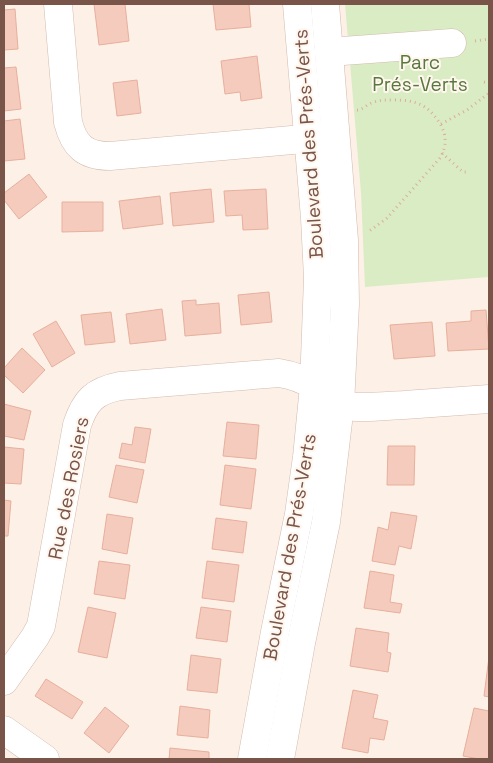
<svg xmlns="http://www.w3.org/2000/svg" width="493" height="763" viewBox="0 0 493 763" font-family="'Space Grotesk',sans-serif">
	<rect width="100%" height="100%" fill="#fdf1e7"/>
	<polygon fill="#daecc4" points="345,4 489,4 489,277 365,287 361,193"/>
	<g fill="#f4cbbd" stroke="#e8af9c">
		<polygon points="94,4 125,4 129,41 99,45"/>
		<polygon points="213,4 249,4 251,27 216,30"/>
		<polygon points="15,9 18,49 4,50 4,10"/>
		<polygon points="257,56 262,98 241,101 240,92 225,94 221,61"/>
		<polygon points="16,67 21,109 4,111 4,68"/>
		<polygon points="137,80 141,113 117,116 113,83"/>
		<polygon points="20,119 25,159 4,161 4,121"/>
		<polygon points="29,174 47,197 19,219 4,200 4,193"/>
		<polygon points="211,189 214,222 173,226 170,193"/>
		<polygon points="266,189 268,229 243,230 242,215 226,216 224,191"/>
		<polygon points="160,196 163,224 123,229 119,201"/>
		<polygon points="62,202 103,202 103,231 62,232"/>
		<polygon points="269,292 272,322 241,325 238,295"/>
		<polygon points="196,300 196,305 219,303 221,333 185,336 182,301"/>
		<polygon points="162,309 166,340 130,344 126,314"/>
		<polygon points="486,310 489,349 448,351 446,323 471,321 471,311"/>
		<polygon points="111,312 115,342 85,345 81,315"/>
		<polygon points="56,321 75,353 52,367 33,334"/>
		<polygon points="432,322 435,356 394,359 390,325"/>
		<polygon points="22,348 45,370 23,393 4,375 4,368"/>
		<polygon points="4,404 31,411 24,440 4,436"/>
		<polygon points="227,422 259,425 256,459 223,456"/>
		<polygon points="135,427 151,429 145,463 119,458 122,443 132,445"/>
		<polygon points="388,446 415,446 414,485 387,485"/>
		<polygon points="4,447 24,449 21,484 4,483"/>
		<polygon points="116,465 144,470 137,503 109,497"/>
		<polygon points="225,465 256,469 251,509 220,505"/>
		<polygon points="4,500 11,501 8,536 4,536"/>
		<polygon points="391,512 417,516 411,549 399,546 395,565 372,561 378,527 388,530"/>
		<polygon points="107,514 133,518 127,554 102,549"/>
		<polygon points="216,518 247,522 243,553 212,549"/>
		<polygon points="99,561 130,565 125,599 94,594"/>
		<polygon points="207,561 239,565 234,602 202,598"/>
		<polygon points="370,571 394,575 390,602 402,604 400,613 364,608"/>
		<polygon points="88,607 116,613 107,658 78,652"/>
		<polygon points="201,607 231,611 227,642 196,638"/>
		<polygon points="356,628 389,633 387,652 391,653 388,672 350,666"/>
		<polygon points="191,655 221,659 217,693 187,690"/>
		<polygon points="489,657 489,697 484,696"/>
		<polygon points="46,679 83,702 72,719 35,696"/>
		<polygon points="353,690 378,695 373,718 388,721 384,740 370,738 368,753 342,748"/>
		<polygon points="180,706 210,710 208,738 177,735"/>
		<polygon points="105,707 129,726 109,753 84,733"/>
		<polygon points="474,708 489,711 489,759 479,759 463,756"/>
		<polygon points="170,748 209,752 209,759 169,759"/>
	</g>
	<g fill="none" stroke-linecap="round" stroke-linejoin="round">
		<defs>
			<g id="minor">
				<path d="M58,4L68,122C74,146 85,156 110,156L326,137"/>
				<polyline points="329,52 452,43"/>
				<path d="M4,681L35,637L41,626L77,425C85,401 94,391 120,386L279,373C291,375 304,379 314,386C323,393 327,402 339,405C360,409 383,406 404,405C433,403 461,401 489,399"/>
				<polyline points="4,730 45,759"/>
				<polyline points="252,759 275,632 299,514 307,457 314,386 318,278 315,218 297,4"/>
				<polyline points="280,759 301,643 326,522 340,405 345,304 344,240 325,4"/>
			</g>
		</defs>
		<use href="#minor" stroke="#d3baae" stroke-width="29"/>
		<g stroke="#daae9f" stroke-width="3" stroke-dasharray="1 4" stroke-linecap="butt">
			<polyline points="475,41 489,39"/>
			<polyline points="484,82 489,83"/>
			<path d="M357,110C363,110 367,104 374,102C380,100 386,100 393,100C414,100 426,103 439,122C447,134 447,146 440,158L387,218L368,232"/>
			<polyline points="441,124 467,110 489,93"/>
			<polyline points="442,153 463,172 467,172"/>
		</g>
		<use href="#minor" stroke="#fff" stroke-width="28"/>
	</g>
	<g text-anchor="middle" stroke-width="4" stroke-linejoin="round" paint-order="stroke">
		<g font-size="19" fill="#58793e" stroke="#fff6ee">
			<text x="420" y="69">Parc<tspan x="420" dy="22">Prés-Verts</tspan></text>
		</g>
		<g font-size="19" fill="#795449" stroke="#fff6ee">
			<text transform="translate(308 144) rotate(-94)" y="7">Boulevard des Prés-Verts</text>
			<text transform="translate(68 488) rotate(-79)" y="7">Rue des Rosiers</text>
			<text transform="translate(289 547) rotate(-80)" y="7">Boulevard des Prés-Verts</text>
		</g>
	</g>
	<rect width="493" height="763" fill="none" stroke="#795449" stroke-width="10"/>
</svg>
